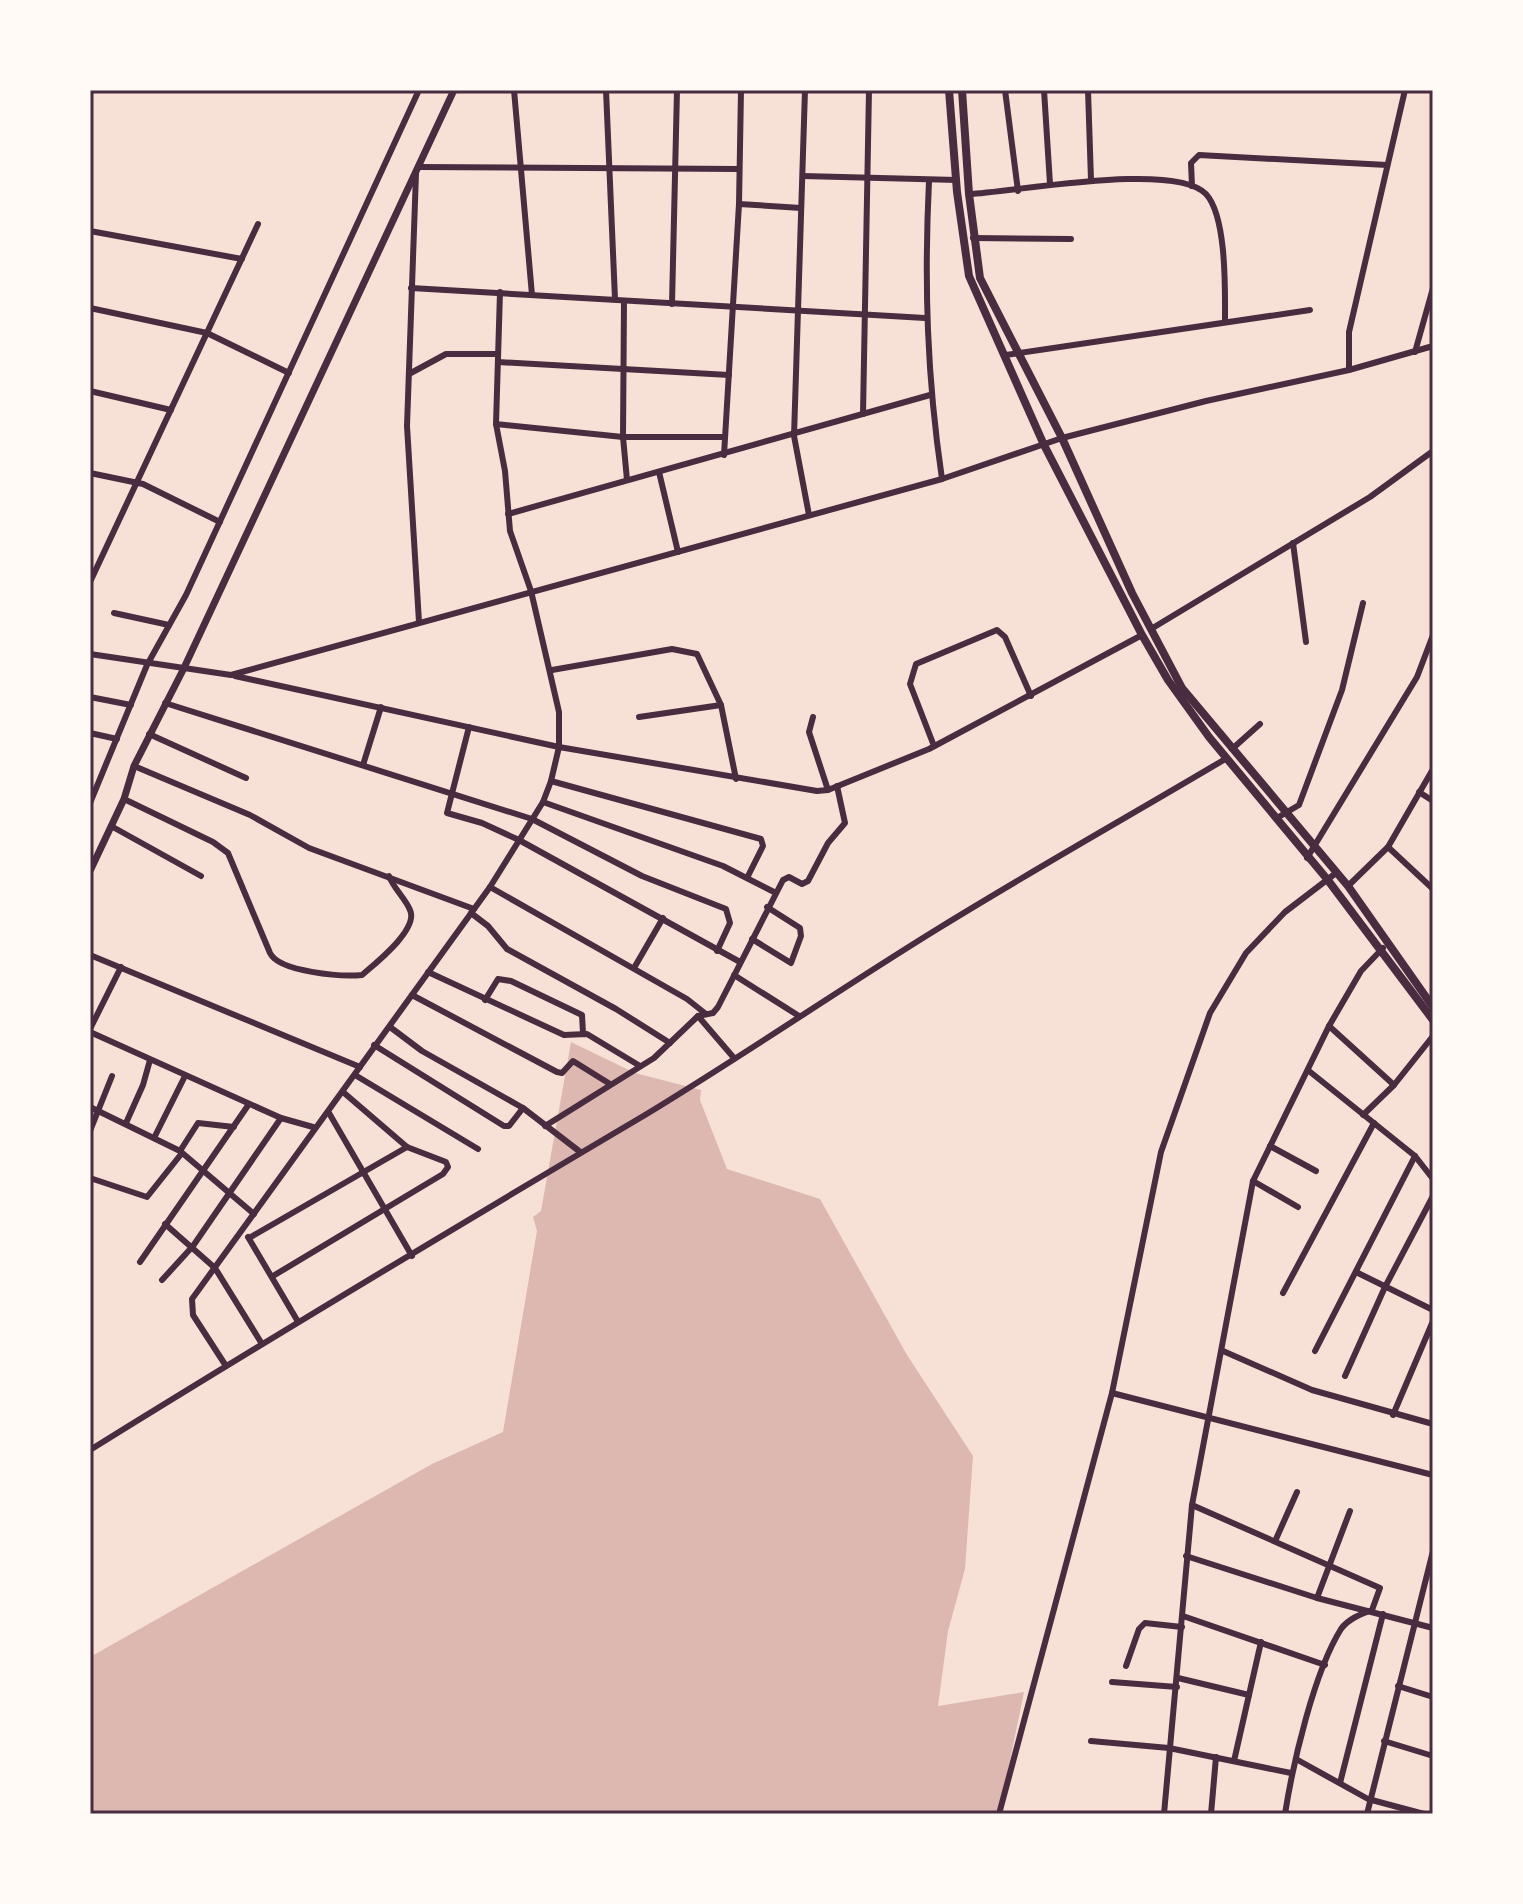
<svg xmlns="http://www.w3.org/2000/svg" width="1523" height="1904" viewBox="0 0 1523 1904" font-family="Poppins,sans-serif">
	<rect width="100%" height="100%" fill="#f7e1d7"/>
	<polygon fill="#dcb8b0" points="571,1042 635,1073 701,1090 700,1100 727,1169 820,1199 907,1355 973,1456 965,1569 948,1631 938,1706 1024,1692 999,1814 90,1814 90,1657 432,1464 503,1432 537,1231 533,1217 541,1211"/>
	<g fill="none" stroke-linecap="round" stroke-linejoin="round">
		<g stroke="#4a2c40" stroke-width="6">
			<polyline points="514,90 532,295"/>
			<polyline points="606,90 615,299"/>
			<polyline points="805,90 794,436 809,515"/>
			<polyline points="1005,90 1018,191"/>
			<polyline points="1044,90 1050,184"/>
			<polyline points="1088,90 1091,180"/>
			<polyline points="418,167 739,169"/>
			<polyline points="416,174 407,426 419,622"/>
			<polyline points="803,176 957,180"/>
			<path d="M929,181C924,284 927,377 942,479"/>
			<polyline points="1192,186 1191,163 1199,155 1387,165"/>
			<path d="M969,194C1015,192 1175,161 1206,194C1227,217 1225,291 1225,321"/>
			<polyline points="739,204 801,208"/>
			<polyline points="90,231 242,259"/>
			<polyline points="973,238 1071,239"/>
			<polyline points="411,288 925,318"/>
			<polyline points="500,292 496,424 623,437 724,437"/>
			<polyline points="624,301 623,437 627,480"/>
			<polyline points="672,304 677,90"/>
			<polyline points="90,308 207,333 289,373"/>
			<polyline points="1415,352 1433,288"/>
			<polyline points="1006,355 1310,310"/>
			<polyline points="498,362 729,375"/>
			<polyline points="1349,370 1349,332 1405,90"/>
			<polyline points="409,374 446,354 498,354"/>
			<polyline points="90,391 171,410"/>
			<polyline points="863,414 869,90"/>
			<polyline points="724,455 739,204 741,90"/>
			<polyline points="659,472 678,552"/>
			<polyline points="90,473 143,484 220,522"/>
			<polyline points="508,514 930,395"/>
			<polyline points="1293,543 1306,642"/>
			<polyline points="90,582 258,224"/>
			<polyline points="114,613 169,625"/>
			<polyline points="1151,629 1370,497 1433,451"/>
			<polyline points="90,654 231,675 942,479 1062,438 1206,401 1349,370 1433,346"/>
			<polyline points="552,670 672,649 697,654 721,705 736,779"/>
			<polyline points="235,676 559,747 817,791 828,790 929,749 1142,635"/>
			<polyline points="90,697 131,705"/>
			<polyline points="165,703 532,819 642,876 726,909 730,923 717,951"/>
			<polyline points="639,717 721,705"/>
			<polyline points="813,717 809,732 828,790"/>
			<polyline points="469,727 447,813 482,823 519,840 740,962"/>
			<polyline points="90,733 117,739"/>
			<polyline points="149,734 246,778"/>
			<polyline points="934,746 910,684 916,664 997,630 1005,637 1031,696"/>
			<polyline points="1232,749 1260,724"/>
			<polyline points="363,765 381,707"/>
			<polyline points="134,766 250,815 309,848 474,909"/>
			<polyline points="551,781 761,839 763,846 748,876"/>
			<polyline points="1419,792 1433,801"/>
			<path d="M124,799L213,842L228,853L270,953C279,972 342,977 362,975C376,963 419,929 410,910C405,898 394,889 389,876"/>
			<polyline points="543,802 723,866 776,893"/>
			<polyline points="90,803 147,665 186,595 419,90"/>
			<polyline points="1277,818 1299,805 1342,690 1363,603"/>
			<polyline points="111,826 201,876"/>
			<polyline points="1388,847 1433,889"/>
			<polyline points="1307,858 1417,677 1433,635"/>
			<polyline points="1348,886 1388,847 1433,769"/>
			<polyline points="490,887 687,999 706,1014"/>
			<polyline points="471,913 488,926 507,949 616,1009 670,1043"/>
			<polyline points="752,939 791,963 801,936 800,928 767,907"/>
			<polyline points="90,955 360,1067"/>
			<polyline points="634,968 663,918"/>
			<polyline points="428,972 564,1035 587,1034 640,1066"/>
			<polyline points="734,975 799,1016"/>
			<polyline points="412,995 557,1072 562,1073 573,1061 610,1084"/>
			<polyline points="485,1000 498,979 511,981 582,1015 583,1033"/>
			<polyline points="698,1016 734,1058"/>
			<polyline points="1329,1026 1394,1085"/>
			<polyline points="390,1027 422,1051 523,1108 579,1151"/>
			<polyline points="90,1029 121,967"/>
			<polyline points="90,1032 281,1118 313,1127"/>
			<polyline points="374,1045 504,1126 509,1126 523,1108"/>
			<polyline points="1309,1071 1415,1156 1433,1179"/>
			<polyline points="355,1075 478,1149"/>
			<polyline points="343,1092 407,1147"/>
			<polyline points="90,1107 180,1151 254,1214"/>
			<polyline points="329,1113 412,1256"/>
			<polyline points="1363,1115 1394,1085 1433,1036"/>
			<polyline points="126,1123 143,1085 150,1060"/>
			<polyline points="545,1126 654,1058 698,1016 713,1013 718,1007 783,880 789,877 802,884 808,881 828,843 845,823 837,786"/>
			<polyline points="90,1131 112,1076"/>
			<polyline points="154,1138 185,1076"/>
			<polyline points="1270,1146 1316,1171"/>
			<polyline points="180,1151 198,1123 234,1127"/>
			<polyline points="90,1178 147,1197 182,1153"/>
			<polyline points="1253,1181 1298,1207"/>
			<polyline points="165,1224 215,1268 262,1344"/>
			<polyline points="248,1237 297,1320"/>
			<polyline points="249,1238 407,1147 446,1162 448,1167 443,1174 273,1276"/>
			<polyline points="140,1262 249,1104"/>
			<polyline points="1356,1272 1433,1310"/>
			<polyline points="162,1280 193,1246 281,1118"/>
			<polyline points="1283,1293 1374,1123"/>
			<polyline points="1223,1351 1312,1390 1433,1424"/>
			<polyline points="1315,1351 1415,1156"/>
			<polyline points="226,1366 193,1315 192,1299 490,887 543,802 551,781 559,747 559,712 531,591 510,531 505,471 496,424"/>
			<polyline points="1345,1376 1385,1287 1433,1196"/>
			<polyline points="1112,1393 1433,1475"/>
			<polyline points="1393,1415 1433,1321"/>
			<path d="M90,1450C274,1336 459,1225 645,1115C744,1055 840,989 939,928C1033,870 1131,815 1227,758"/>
			<path d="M1192,1505L1380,1588L1372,1610C1361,1614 1348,1619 1341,1629C1314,1672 1293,1763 1285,1814"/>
			<polyline points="1276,1539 1297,1492"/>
			<polyline points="1186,1556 1317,1598 1433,1628"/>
			<polyline points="1317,1598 1350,1511"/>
			<polyline points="1183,1616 1325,1665"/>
			<polyline points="1126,1666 1139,1629 1145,1623 1182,1627"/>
			<polyline points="1178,1678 1249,1695"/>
			<polyline points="1112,1682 1177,1687"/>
			<polyline points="1398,1686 1433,1697"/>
			<polyline points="1091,1741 1169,1748 1291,1773"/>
			<polyline points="1384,1741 1433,1756"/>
			<polyline points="1296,1759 1368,1799 1424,1814"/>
			<polyline points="1234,1761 1261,1642"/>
			<polyline points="1340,1783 1383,1614"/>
			<polyline points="999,1814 1112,1393 1161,1152 1210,1013 1246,953 1285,912 1336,873"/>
			<polyline points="1164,1814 1192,1505 1253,1181 1329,1026 1361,971 1383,948"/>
			<polyline points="1211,1814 1216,1757"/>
			<polyline points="1367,1814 1433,1551"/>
		</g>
		<polyline stroke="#4a2c40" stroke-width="7" points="90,871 124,799 134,766 183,670 454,90"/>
		<g stroke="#4a2c40" stroke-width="8">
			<polyline points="949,90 957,192 969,276 1044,445 1142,635 1168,680 1209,737 1327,879 1433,1020"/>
			<polyline points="962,90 969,194 980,278 1062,438 1132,593 1182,688 1348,886 1433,1007"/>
		</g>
	</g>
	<rect width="1523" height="1904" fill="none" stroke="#fffaf5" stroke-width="184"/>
	<rect x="92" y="92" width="1339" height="1720" fill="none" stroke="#4a2c40" stroke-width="3"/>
</svg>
